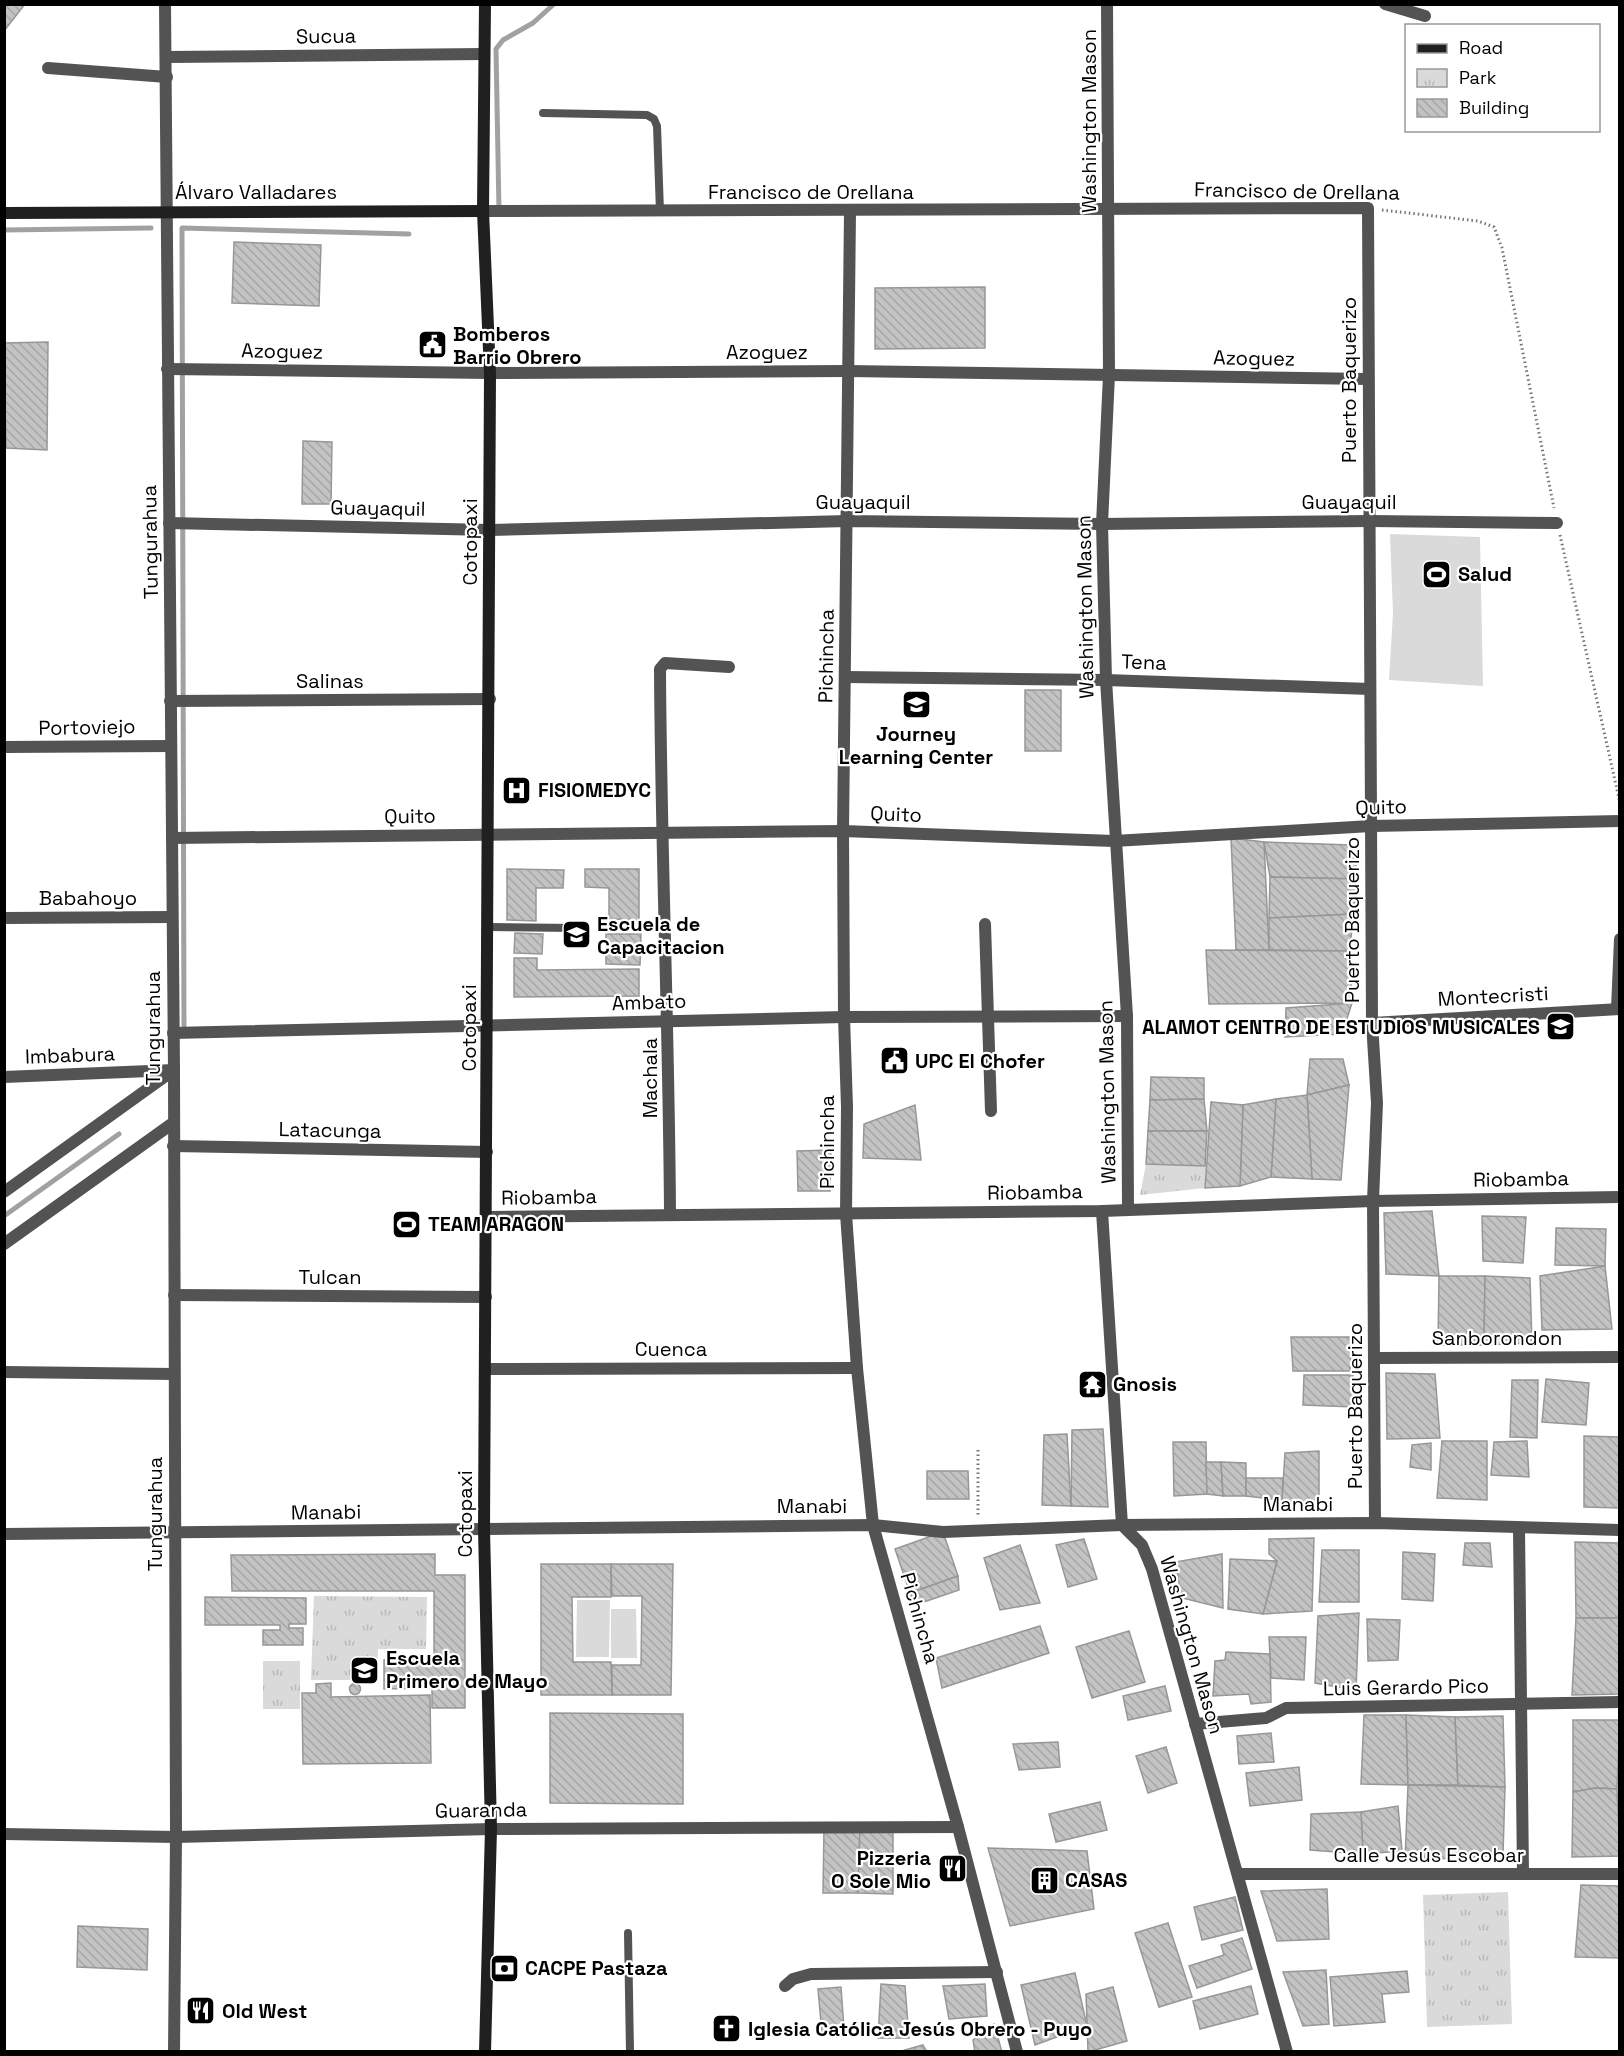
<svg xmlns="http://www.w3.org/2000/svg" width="1624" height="2056" viewBox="0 0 1624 2056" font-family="'Space Grotesk',sans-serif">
	<defs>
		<pattern id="park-tufts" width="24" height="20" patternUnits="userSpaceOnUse" patternTransform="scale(1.5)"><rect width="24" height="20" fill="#dadada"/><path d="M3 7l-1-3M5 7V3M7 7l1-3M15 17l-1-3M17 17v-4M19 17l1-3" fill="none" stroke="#b9b9b9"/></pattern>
		<pattern id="building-back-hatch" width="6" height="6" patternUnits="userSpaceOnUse" patternTransform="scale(1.5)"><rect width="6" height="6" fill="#c3c3c3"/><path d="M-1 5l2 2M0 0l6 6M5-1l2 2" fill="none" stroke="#a6a6a6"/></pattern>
	</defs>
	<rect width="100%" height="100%" fill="#fff"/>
	<g fill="url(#park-tufts)">
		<polygon points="1146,1164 1206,1166 1205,1188 1140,1195"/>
		<polygon points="314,1596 427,1597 426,1649 378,1649 377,1680 311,1680"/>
		<rect x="263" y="1661" width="37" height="48"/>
		<polygon points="1508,1892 1512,2024 1427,2027 1423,1895"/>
	</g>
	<g fill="#dadada">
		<polygon points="1390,534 1480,537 1483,686 1389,680 1393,613"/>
		<polygon points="577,1600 610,1600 609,1657 576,1657"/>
		<polygon points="611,1609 636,1609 637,1658 611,1658"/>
	</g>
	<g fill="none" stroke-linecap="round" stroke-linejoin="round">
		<g stroke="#a1a1a1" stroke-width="5">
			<polyline points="499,211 496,49 503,40 533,23 554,4"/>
			<polyline points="4,230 151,228"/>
			<polyline points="184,1034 182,228 409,234"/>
			<polyline points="4,1216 119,1134"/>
		</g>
	</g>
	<g fill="url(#building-back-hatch)" stroke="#979797" stroke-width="1.5">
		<polygon points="4,4 25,4 4,31"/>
		<polygon points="234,242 321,245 319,306 232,303"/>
		<polygon points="985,287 985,348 875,349 875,288"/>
		<polygon points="48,342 47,450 6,448 4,343"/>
		<polygon points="303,441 332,442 331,504 302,504"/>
		<rect x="1025" y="690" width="36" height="61"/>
		<polygon points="1231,838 1264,842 1269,950 1236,950"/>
		<polygon points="1264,842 1351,845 1359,879 1270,877"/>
		<polygon points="507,869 564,870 563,888 536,888 536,921 507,920"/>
		<polygon points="585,869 639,869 639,920 609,919 609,888 585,887"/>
		<polygon points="1270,877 1359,879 1353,914 1269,918"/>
		<polygon points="1353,914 1350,951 1269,950 1269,918"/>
		<polygon points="515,933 543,934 542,954 514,953"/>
		<polygon points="606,934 641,934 640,965 606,964"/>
		<polygon points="1206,950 1350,951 1352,1003 1209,1004"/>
		<polygon points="514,958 537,958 537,970 639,969 639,996 514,997"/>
		<polygon points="1352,1003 1342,1034 1285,1037 1286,1008"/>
		<polygon points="1310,1059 1343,1059 1349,1085 1307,1095"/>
		<polygon points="1151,1077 1204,1078 1204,1099 1150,1100"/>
		<polygon points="1349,1085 1341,1180 1312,1179 1307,1095"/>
		<polygon points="1307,1095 1312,1179 1271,1177 1276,1099"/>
		<polygon points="1204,1099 1207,1131 1148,1131 1150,1100"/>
		<polygon points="1276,1099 1271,1177 1240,1186 1243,1105"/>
		<polygon points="1211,1102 1243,1105 1240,1186 1205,1188"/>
		<polygon points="915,1105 921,1160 863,1158 864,1124"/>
		<polygon points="1148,1131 1207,1131 1205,1166 1146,1164"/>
		<polygon points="831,1150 830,1191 798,1191 797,1151"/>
		<polygon points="1432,1211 1439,1276 1386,1274 1384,1213"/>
		<polygon points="1482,1216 1526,1217 1523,1263 1483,1261"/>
		<polygon points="1556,1228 1606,1229 1605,1266 1555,1265"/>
		<polygon points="1605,1266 1612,1329 1542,1330 1540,1276"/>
		<polygon points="1439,1276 1485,1276 1484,1345 1438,1345"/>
		<polygon points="1485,1276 1530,1278 1532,1343 1484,1345"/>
		<polygon points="1291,1337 1353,1337 1350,1371 1293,1371"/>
		<polygon points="1386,1373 1435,1374 1440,1438 1387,1439"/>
		<polygon points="1304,1375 1353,1375 1354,1407 1303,1405"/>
		<polygon points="1546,1379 1589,1383 1586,1425 1542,1422"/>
		<polygon points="1512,1380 1538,1380 1537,1438 1510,1437"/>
		<polygon points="1103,1429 1108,1507 1071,1506 1072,1430"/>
		<polygon points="1067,1434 1071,1506 1042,1505 1044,1435"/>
		<polygon points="1584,1436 1620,1437 1620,1508 1584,1507"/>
		<polygon points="1442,1441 1487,1441 1487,1500 1437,1498"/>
		<polygon points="1527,1441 1529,1477 1491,1475 1494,1442"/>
		<polygon points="1173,1442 1206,1442 1207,1494 1174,1496"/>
		<polygon points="1431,1443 1431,1470 1410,1467 1412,1445"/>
		<polygon points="1319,1451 1319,1504 1282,1500 1285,1453"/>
		<polygon points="1206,1462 1221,1462 1223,1496 1207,1494"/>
		<polygon points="1221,1462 1246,1463 1246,1496 1223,1496"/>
		<polygon points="927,1471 968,1471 969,1499 927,1499"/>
		<polygon points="1246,1478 1283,1478 1282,1500 1246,1496"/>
		<polygon points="943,1532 958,1576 910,1593 895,1549"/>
		<polygon points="1314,1538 1312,1611 1263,1614 1277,1561 1269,1554 1269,1539"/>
		<polygon points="1084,1539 1097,1579 1068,1587 1056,1545"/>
		<polygon points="1575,1542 1620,1543 1620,1618 1576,1618"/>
		<polygon points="1465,1543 1490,1543 1492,1567 1463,1565"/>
		<polygon points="1020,1545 1040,1603 1000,1610 984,1558"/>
		<polygon points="1322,1550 1359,1550 1359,1602 1319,1602"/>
		<polygon points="1403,1552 1435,1554 1433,1601 1402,1599"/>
		<polygon points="435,1554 435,1575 465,1575 465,1708 432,1708 432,1688 384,1689 384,1660 434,1659 434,1591 232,1591 231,1555"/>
		<polygon points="1222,1554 1223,1608 1182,1598 1175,1562"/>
		<polygon points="1230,1559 1277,1561 1263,1614 1228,1609"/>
		<polygon points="541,1564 611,1564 611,1597 572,1597 573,1662 611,1662 612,1695 541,1695"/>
		<polygon points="611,1564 673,1564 671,1695 612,1695 612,1665 641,1665 642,1596 612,1596"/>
		<polygon points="958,1576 959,1590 915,1605 910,1593"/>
		<polygon points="205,1597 306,1598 306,1624 289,1624 289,1628 303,1628 303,1645 263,1645 263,1630 280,1630 280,1625 205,1625"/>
		<polygon points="1359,1613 1356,1690 1315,1683 1318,1616"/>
		<polygon points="1576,1618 1620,1618 1620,1694 1572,1695"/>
		<polygon points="1367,1619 1400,1620 1398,1660 1368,1661"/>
		<polygon points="1040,1626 1049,1653 942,1688 936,1658"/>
		<polygon points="1129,1631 1145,1682 1092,1698 1076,1647"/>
		<polygon points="1269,1637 1306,1637 1304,1680 1271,1678"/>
		<polygon points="1226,1652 1270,1654 1271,1702 1251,1704 1249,1694 1213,1696 1215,1661 1225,1660"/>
		<polygon points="331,1683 331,1697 430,1695 431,1763 303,1764 302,1693 316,1693 316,1684"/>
		<circle cx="355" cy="1689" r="5.5"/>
		<polygon points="1165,1686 1171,1711 1128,1720 1123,1696"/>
		<polygon points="550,1713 683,1714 683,1804 550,1803"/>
		<polygon points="1364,1715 1406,1715 1408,1785 1361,1784"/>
		<polygon points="1406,1715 1455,1717 1458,1785 1408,1785"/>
		<polygon points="1503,1716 1505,1787 1458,1785 1455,1717"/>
		<polygon points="1573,1720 1620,1720 1617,1789 1595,1788 1573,1792"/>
		<polygon points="1271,1733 1274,1762 1239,1764 1237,1736"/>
		<polygon points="1058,1742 1060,1767 1019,1770 1013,1744"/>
		<polygon points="1166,1747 1177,1783 1148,1793 1136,1756"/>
		<polygon points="1299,1767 1302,1800 1250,1806 1246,1773"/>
		<polygon points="1408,1785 1505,1787 1503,1855 1405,1861"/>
		<polygon points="1595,1788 1617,1789 1620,1856 1572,1857 1573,1792"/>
		<polygon points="1100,1802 1107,1830 1056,1842 1049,1814"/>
		<polygon points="1398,1806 1402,1851 1363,1854 1361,1812"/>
		<polygon points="1361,1812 1363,1854 1310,1850 1311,1814"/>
		<polygon points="824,1827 860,1827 858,1893 823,1893"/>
		<polygon points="860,1827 893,1828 893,1894 858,1893"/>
		<polygon points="988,1848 1087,1851 1094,1909 1010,1926"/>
		<polygon points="1581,1885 1620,1886 1620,1958 1575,1957"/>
		<polygon points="1327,1889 1329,1939 1277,1941 1261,1891"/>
		<polygon points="1235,1897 1243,1930 1202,1940 1194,1907"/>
		<polygon points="1168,1923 1192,1997 1159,2007 1135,1933"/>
		<polygon points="78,1926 148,1929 147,1970 77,1967"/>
		<polygon points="1242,1938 1252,1969 1197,1988 1189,1966 1224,1955 1221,1945"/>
		<polygon points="1326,1970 1329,2024 1303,2026 1283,1972"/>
		<polygon points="1407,1971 1409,1992 1382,1994 1385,2022 1334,2026 1330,1977"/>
		<polygon points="1075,1973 1087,2026 1035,2045 1021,1985"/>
		<polygon points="881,1984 905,1986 909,2038 878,2038"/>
		<polygon points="985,1984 987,2016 949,2019 943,1986"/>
		<polygon points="1251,1986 1258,2014 1200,2029 1193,2001"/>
		<polygon points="841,1987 844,2029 822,2034 818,1989"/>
		<polygon points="1113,1987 1127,2041 1088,2052 1086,1994"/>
		<polygon points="994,2024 1002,2052 975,2052 973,2040"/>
		<polygon points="923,2045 927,2052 898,2052"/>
	</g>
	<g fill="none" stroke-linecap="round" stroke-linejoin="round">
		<g stroke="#757575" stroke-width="3" stroke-dasharray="1.5 3" stroke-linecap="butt">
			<polyline points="1382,210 1478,221 1494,227 1502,248 1554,508"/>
			<polyline points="1560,535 1620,803"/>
			<polyline points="978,1450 978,1517"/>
		</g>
		<g stroke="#535353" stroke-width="8">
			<polyline points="543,113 647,115 654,119 657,126 660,212"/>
			<polyline points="489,927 575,928"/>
			<polyline points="628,1933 630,2052"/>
		</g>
		<g stroke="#535353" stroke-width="12">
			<polyline points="165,4 174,1070 176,1837 174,2052"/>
			<polyline points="1107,4 1109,375 1102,524 1106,680 1127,1016 1128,1208"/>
			<polyline points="1385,4 1425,16"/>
			<polyline points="167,57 484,54"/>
			<polyline points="48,68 167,77"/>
			<polyline points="483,211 1368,208 1372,1023 1377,1103 1373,1201 1375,1523"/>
			<polyline points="850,212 843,831 844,1017 847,1107 846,1214 857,1368 873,1525 958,1827 1017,2052"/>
			<polyline points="167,369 490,373 848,371 1368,379"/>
			<polyline points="169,523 490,530 847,521 1102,524 1370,521 1557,523"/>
			<polyline points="845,677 1106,680 1370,689"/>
			<polyline points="170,701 490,699"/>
			<polyline points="4,747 171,746"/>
			<polyline points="172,838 843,831 1114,841 1371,826 1620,821"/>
			<polyline points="4,918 172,917"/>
			<polyline points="985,924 991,1111"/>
			<polyline points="1617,1009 1620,939"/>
			<polyline points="1372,1023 1620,1009"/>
			<polyline points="173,1033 844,1017 1127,1016"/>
			<polyline points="4,1077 174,1070"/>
			<polyline points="173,1146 487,1152"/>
			<polyline points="4,1192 174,1070"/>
			<polyline points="1102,1211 1122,1525 1142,1545 1152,1569 1287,2052"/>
			<path d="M670,1214C669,1032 661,851 660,669L665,663L729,667"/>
			<polyline points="487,1217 1102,1211 1373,1201 1620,1197"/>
			<polyline points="4,1244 173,1123"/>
			<polyline points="174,1295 486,1297"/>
			<polyline points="1375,1358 1620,1357"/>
			<polyline points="485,1369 857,1368"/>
			<polyline points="4,1372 174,1374"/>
			<polyline points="1519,1529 1523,1874"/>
			<polyline points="4,1534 873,1525 943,1532 1122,1525 1375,1523 1620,1530"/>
			<polyline points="1195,1724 1266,1718 1286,1708 1620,1702"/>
			<polyline points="4,1834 176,1837 491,1829 958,1827"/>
			<polyline points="1238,1874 1620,1874"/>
			<polyline points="785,1986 793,1979 811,1974 997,1972"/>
		</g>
		<g stroke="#202020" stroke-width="12">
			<polyline points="485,4 483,211 490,373 484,1529 491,1829 485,2052"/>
			<polyline points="4,213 483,211"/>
		</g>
	</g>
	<defs>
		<symbol id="civic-square" viewBox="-11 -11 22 22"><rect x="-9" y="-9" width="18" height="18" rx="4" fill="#000" stroke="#fff"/><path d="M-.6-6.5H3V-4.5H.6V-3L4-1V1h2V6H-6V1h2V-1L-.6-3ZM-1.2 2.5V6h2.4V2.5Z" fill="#fff"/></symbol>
		<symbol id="stadium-square" viewBox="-11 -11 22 22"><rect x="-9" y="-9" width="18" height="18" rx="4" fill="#000" stroke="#fff"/><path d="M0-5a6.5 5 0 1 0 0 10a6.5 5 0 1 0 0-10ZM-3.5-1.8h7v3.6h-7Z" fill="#fff"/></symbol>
		<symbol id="school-square" viewBox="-11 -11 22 22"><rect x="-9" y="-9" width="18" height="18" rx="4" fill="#000" stroke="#fff"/><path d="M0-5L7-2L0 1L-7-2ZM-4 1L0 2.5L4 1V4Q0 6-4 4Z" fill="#fff"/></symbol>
		<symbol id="hospital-square" viewBox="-11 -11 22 22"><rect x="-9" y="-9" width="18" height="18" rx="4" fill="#000" stroke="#fff"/><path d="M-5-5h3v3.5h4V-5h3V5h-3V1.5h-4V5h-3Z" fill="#fff"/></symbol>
		<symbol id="temple-square" viewBox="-11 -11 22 22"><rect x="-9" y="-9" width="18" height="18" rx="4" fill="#000" stroke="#fff"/><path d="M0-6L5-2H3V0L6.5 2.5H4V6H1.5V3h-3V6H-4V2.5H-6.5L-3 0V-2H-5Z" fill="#fff"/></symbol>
		<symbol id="restaurant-square" viewBox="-11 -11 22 22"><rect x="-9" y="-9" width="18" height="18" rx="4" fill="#000" stroke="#fff"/><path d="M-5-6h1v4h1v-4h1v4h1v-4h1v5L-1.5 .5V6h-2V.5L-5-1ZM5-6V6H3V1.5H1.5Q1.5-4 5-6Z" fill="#fff"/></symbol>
		<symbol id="building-square" viewBox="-11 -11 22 22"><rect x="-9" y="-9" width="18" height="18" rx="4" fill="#000" stroke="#fff"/><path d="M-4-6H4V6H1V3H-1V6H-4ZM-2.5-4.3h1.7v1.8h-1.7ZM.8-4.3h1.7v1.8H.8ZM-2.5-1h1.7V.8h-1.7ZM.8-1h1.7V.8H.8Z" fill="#fff"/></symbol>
		<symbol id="bank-square" viewBox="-11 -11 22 22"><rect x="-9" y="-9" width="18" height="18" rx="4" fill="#000" stroke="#fff"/><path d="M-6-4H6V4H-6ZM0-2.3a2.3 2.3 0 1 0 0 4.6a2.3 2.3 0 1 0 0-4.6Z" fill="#fff"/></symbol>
		<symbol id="church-square" viewBox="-11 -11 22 22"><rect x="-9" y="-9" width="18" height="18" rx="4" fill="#000" stroke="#fff"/><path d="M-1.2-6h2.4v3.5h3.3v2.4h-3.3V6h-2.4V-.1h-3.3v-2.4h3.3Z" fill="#fff"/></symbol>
	</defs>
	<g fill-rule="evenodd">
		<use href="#civic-square" x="416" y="328" width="33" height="33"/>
		<use href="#stadium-square" x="1420" y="558" width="33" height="33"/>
		<use href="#school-square" x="900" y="688" width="33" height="33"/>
		<use href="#hospital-square" x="500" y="774" width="33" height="33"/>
		<use href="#school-square" x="560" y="918" width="33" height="33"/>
		<use href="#school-square" x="1544" y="1010" width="33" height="33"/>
		<use href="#civic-square" x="878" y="1044" width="33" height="33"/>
		<use href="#stadium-square" x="390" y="1208" width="33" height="33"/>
		<use href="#temple-square" x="1076" y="1368" width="33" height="33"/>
		<use href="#school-square" x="348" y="1654" width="33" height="33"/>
		<use href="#restaurant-square" x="936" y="1852" width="33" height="33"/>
		<use href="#building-square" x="1028" y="1864" width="33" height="33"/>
		<use href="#bank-square" x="488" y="1952" width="33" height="33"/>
		<use href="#restaurant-square" x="184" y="1994" width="33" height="33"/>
		<use href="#church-square" x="710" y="2012" width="33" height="33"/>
	</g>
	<g text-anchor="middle" stroke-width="4.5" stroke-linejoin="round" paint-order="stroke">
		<g font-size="20" fill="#000" stroke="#fff">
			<text transform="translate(326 36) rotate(-1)" y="7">Sucua</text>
			<text transform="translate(1089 121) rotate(-90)" y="7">Washington Mason</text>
			<text transform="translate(1297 191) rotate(1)" y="7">Francisco de Orellana</text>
			<text x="256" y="199">Álvaro Valladares</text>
			<text x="811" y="199">Francisco de Orellana</text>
			<text transform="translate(282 351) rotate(1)" y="7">Azoguez</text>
			<text x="767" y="359">Azoguez</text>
			<text transform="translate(1254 358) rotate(1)" y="7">Azoguez</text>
			<text transform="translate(1349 380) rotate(-90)" y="7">Puerto Baquerizo</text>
			<text x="863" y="509">Guayaquil</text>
			<text x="1349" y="509">Guayaquil</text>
			<text transform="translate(378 508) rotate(1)" y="7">Guayaquil</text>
			<text transform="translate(150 542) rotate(-91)" y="7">Tungurahua</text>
			<text transform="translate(470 542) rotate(-90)" y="7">Cotopaxi</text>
			<text transform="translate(1085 607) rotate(-91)" y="7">Washington Mason</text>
			<text transform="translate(826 656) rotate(-89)" y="7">Pichincha</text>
			<text transform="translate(1144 662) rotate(2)" y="7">Tena</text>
			<text x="330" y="688">Salinas</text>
			<text transform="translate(87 727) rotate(-1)" y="7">Portoviejo</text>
			<text transform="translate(1381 807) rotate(-2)" y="7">Quito</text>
			<text transform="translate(896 814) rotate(2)" y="7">Quito</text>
			<text transform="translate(410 816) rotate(-1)" y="7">Quito</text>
			<text x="88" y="905">Babahoyo</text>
			<text transform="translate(1352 920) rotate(-90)" y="7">Puerto Baquerizo</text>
			<text transform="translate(1493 996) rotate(-3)" y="7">Montecristi</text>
			<text transform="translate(649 1002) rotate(-2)" y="7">Ambato</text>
			<text transform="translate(153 1028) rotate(-90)" y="7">Tungurahua</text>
			<text transform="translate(469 1028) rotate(-90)" y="7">Cotopaxi</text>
			<text transform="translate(70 1055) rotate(-2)" y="7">Imbabura</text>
			<text transform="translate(650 1078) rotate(-90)" y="7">Machala</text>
			<text transform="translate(1107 1092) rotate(-91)" y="7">Washington Mason</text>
			<text transform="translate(330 1130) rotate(1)" y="7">Latacunga</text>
			<text transform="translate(827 1142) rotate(-90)" y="7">Pichincha</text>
			<text transform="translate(1521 1179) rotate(-1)" y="7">Riobamba</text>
			<text transform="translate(1035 1192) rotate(-1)" y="7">Riobamba</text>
			<text transform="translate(549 1197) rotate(-1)" y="7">Riobamba</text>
			<text x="330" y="1284">Tulcan</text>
			<text x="1497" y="1345">Sanborondon</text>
			<text x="671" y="1356">Cuenca</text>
			<text transform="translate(1355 1406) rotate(-90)" y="7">Puerto Baquerizo</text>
			<text x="1298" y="1511">Manabi</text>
			<text x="812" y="1513">Manabi</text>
			<text transform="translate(326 1512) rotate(-1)" y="7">Manabi</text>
			<text transform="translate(155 1514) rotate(-90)" y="7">Tungurahua</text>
			<text transform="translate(465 1514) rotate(-90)" y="7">Cotopaxi</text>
			<text transform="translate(920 1618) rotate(74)" y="7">Pichincha</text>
			<text transform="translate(1192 1645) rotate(74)" y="7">Washington Mason</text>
			<text transform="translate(1406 1687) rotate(-1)" y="7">Luis Gerardo Pico</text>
			<text transform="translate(481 1810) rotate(-1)" y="7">Guaranda</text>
			<text x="1429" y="1862">Calle Jesús Escobar</text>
		</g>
		<g font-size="20" font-weight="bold" fill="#000" stroke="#fff" text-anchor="start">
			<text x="453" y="341">Bomberos<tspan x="453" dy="23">Barrio Obrero</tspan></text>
			<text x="1458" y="581">Salud</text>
			<text x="916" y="741" text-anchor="middle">Journey<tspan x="916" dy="23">Learning Center</tspan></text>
			<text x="538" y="797">FISIOMEDYC</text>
			<text x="597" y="931">Escuela de<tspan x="597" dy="23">Capacitacion</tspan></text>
			<text x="1540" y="1034" text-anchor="end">ALAMOT CENTRO DE ESTUDIOS MUSICALES</text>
			<text x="915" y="1068">UPC El Chofer</text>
			<text x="428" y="1231">TEAM ARAGON</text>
			<text x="1113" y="1391">Gnosis</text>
			<text x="386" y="1665">Escuela<tspan x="386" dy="23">Primero de Mayo</tspan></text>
			<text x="931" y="1865" text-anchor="end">Pizzeria<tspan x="931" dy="23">O Sole Mio</tspan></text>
			<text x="1065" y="1887">CASAS</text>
			<text x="525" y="1975">CACPE Pastaza</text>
			<text x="222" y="2018">Old West</text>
			<text x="748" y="2036">Iglesia Católica Jesús Obrero - Puyo</text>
		</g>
	</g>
	<rect width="1624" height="2056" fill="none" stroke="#000000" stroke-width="12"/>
	<rect x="1405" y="24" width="195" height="108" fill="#ffffff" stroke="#999999" stroke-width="1.5"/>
	<rect x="1417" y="44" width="30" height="9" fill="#202020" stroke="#999999" stroke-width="1.5"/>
	<text x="1459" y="54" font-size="18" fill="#000000">Road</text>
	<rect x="1417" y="69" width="30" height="18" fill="url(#park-tufts)" stroke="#999999" stroke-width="1.5"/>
	<text x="1459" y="84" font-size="18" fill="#000000">Park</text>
	<rect x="1417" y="99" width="30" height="18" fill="url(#building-back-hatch)" stroke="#999999" stroke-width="1.5"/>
	<text x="1459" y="114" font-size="18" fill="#000000">Building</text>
</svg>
